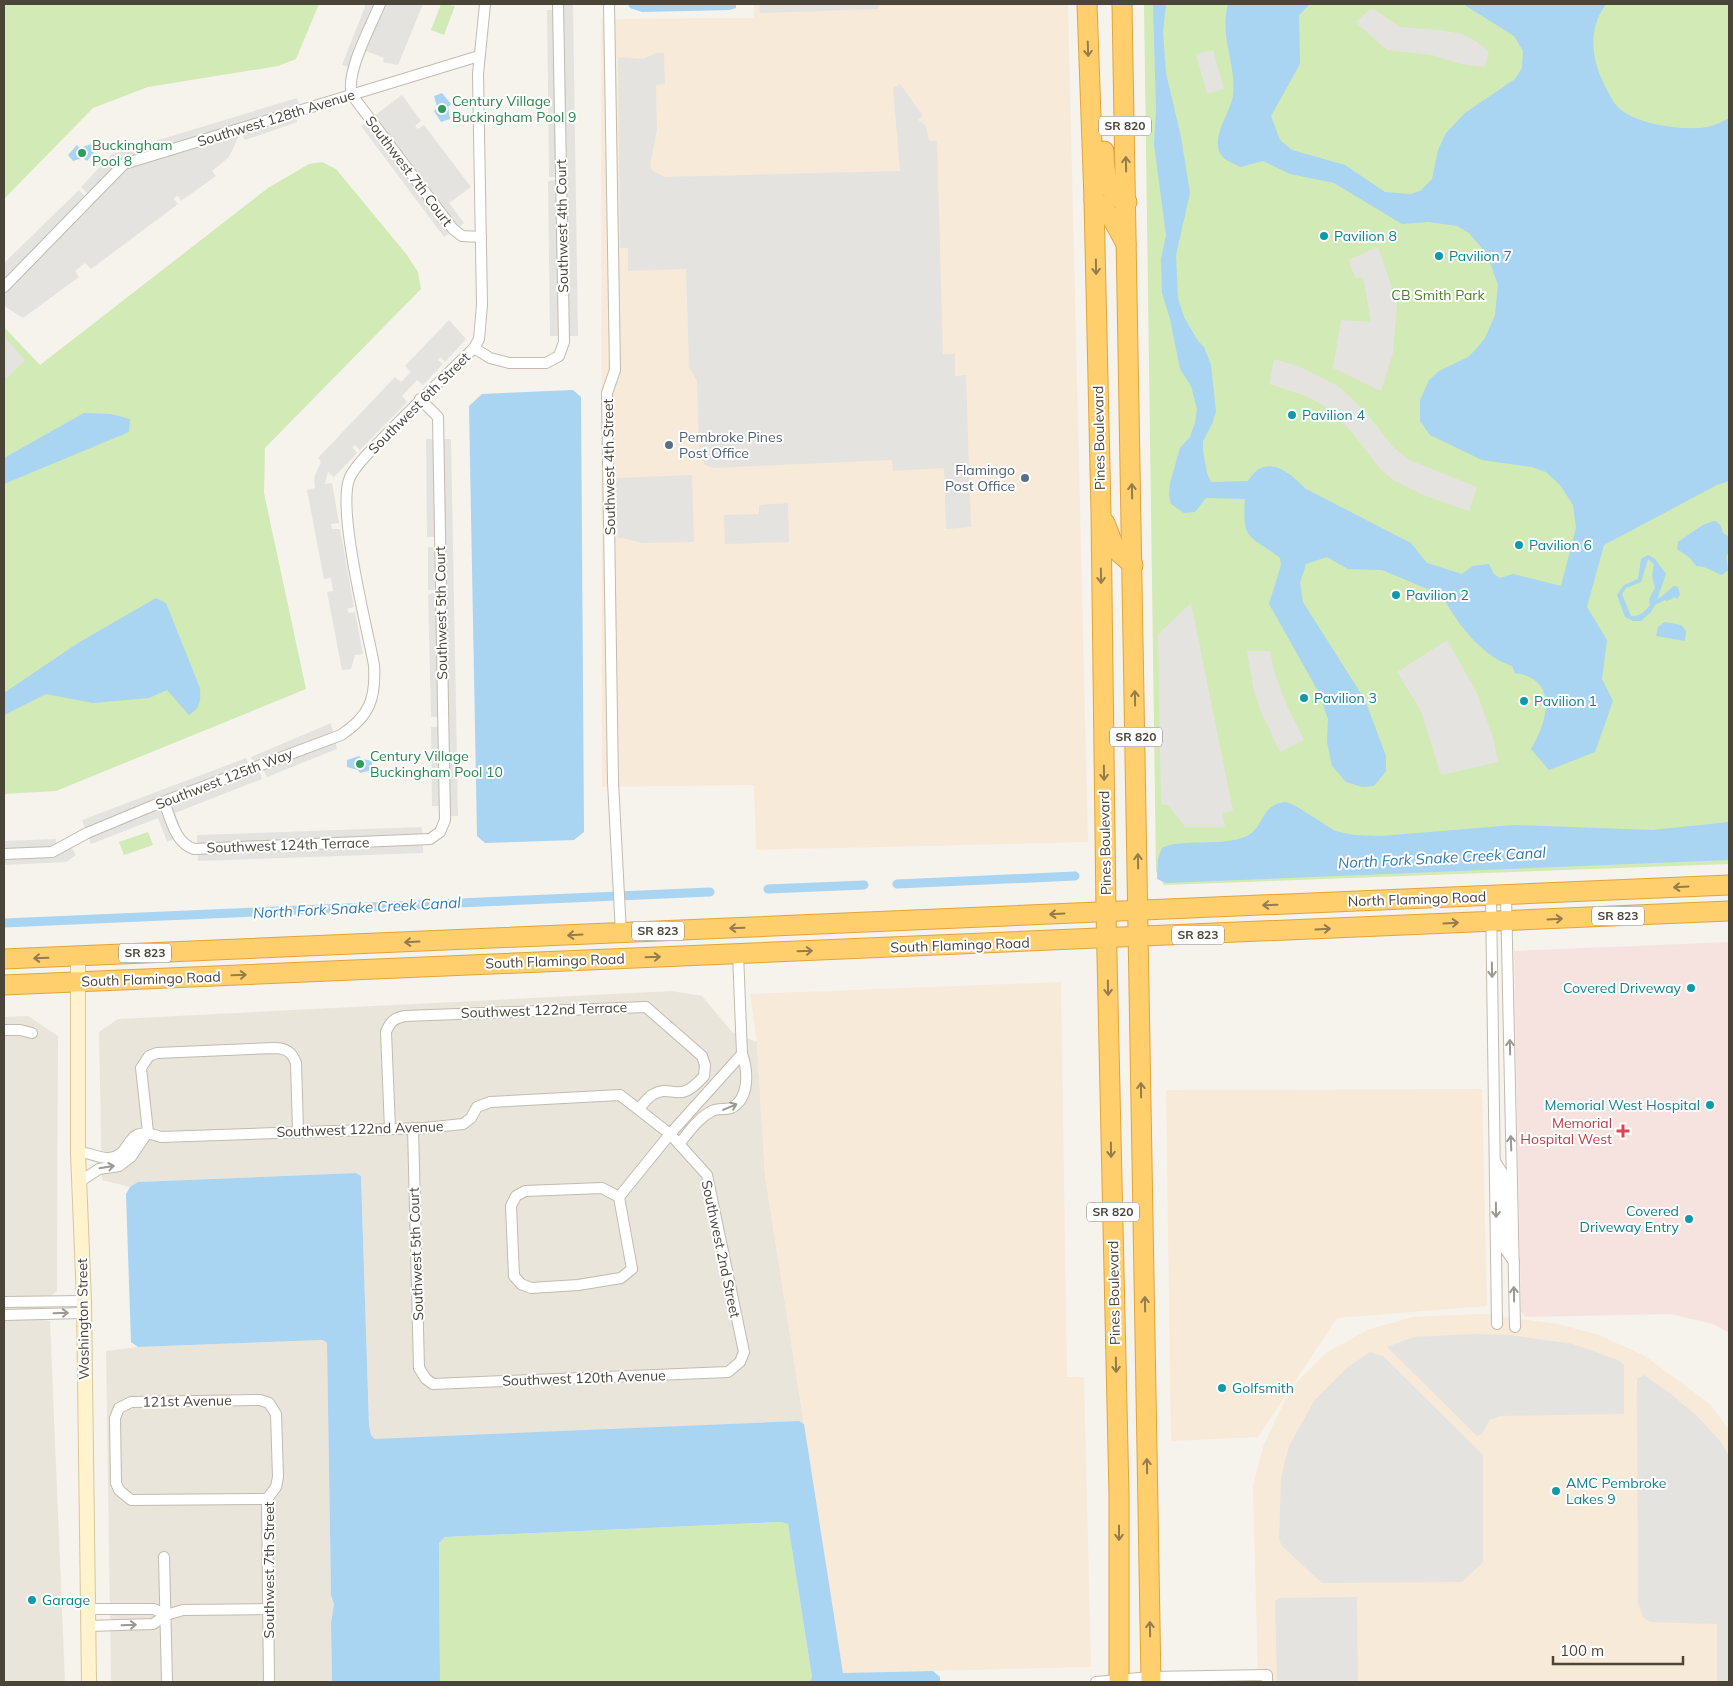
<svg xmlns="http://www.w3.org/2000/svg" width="1733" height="1686" viewBox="0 0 1733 1686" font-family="Mulish,sans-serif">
	<rect width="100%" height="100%" fill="#f6f3ec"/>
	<g fill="#eae5da">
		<polygon points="671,991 702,996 732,1032 757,1042 765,1175 804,1424 799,1421 376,1440 371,1435 369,1425 361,1176 356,1173 139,1182 130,1187 102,1180 99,1032 118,1019"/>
		<polygon points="28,1016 58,1036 57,1291 44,1301 44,1320 50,1321 65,1682 4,1682 4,1017"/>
		<polygon points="323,1340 327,1343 331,1595 334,1604 331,1623 332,1682 111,1682 106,1351 138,1347"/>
	</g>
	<g fill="#f7ead8">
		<polygon points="754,4 1068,4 1088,842 756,850 754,785 602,787 601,19 754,18"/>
		<polygon points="1061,982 1067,1377 1084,1377 1091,1667 843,1673 765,1175 757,1042 750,994"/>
		<polygon points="1482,1089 1487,1306 1337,1318 1258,1437 1171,1441 1166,1090"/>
		<polygon points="1484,1314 1558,1324 1599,1335 1645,1356 1710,1404 1729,1430 1729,1682 1258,1682 1253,1486 1264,1444 1291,1388 1326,1353 1367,1330 1412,1317"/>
	</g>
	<polygon fill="#f6e3e0" points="1729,942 1729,1333 1713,1324 1670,1314 1526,1317 1521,1312 1514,951"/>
	<g fill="#d2eab5">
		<polygon points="4,4 319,4 296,59 278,66 148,87 93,108 4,199"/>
		<polygon points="441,4 455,6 444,35 431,30"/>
		<polygon points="1144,4 1729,4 1729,864 1164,885 1156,871"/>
		<polygon points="322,162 336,169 407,255 418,272 421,289 265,448 264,493 306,689 56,791 4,794 4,327 40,365 268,188 309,164"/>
		<polygon points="148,832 153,845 124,855 119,842"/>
		<polygon points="781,1522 788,1524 812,1677 810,1682 440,1682 439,1543 445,1537"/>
	</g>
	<g fill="#e5e3e0">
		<polygon points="366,4 423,4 398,65 383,62 384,58 366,51 362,61 354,68 342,65"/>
		<polygon points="547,4 573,4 578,336 550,336 548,181 556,180 556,177 549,177 547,10 554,10 554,5"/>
		<polygon points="759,4 878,4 878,9 760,13"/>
		<polygon points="1372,8 1400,27 1441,30 1462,34 1476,41 1489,52 1484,67 1461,64 1432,55 1387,50 1355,22"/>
		<polygon points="1213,50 1224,89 1207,94 1196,54"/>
		<polygon points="656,53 664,53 665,84 656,85 657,130 650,166 653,171 665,177 900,171 893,88 900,84 923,116 918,120 926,126 929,141 937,141 943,354 955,354 955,376 966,375 971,527 946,529 944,468 893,471 892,460 713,468 705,465 699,449 697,381 689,367 686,269 628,271 628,248 620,248 618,57 643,59"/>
		<polygon points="402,95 421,121 415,126 418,129 424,125 471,187 449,203 464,223 444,237 361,126"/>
		<polygon points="297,98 302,115 296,117 297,122 245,140 242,134 238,138 229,157 212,171 216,176 181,201 178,196 175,197 174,199 178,204 91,269 85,263 75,271 79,277 23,318 4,306 4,263 79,190 85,196 87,193 81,187 112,154"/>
		<polygon points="1378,247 1397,303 1393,353 1381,391 1333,368 1341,320 1371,322 1363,277 1356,279 1348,260"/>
		<polygon points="449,320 466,339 445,362 440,357 438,360 443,364 423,385 417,380 402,396 407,402 360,450 355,445 352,447 357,453 334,477 328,472 326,479 325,484 332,483 339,523 331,524 332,529 340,529 354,607 347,609 349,613 355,612 363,654 355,655 351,669 342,670 327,592 333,591 331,578 324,579 307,490 315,488 314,478 321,462 318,458 395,377 401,382 411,372 405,366"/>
		<polygon points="4,337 25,360 7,378 4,375"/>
		<polygon points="1274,359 1300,367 1338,386 1366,412 1392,446 1407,459 1477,487 1469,511 1423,495 1395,481 1381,470 1351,431 1328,408 1306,396 1269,384"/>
		<polygon points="426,439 451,439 458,816 439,817 439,806 432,806 431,727 438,727 438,717 431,717 428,595 436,592 435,590 428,590 428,547 435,547 435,537 427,537"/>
		<polygon points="692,475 694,542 642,543 618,537 616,478"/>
		<polygon points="788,503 789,542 725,544 724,515 759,514 759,505"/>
		<polygon points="1191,603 1233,811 1222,813 1225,827 1185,827 1168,805 1161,804 1158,634"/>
		<polygon points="1447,640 1477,693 1493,737 1498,762 1441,775 1421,711 1397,672"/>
		<polygon points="1270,651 1275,674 1288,708 1304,740 1280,752 1261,712 1254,691 1247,651"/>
		<polygon points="331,723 337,749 267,777 263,769 259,771 262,779 175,813 183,836 167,842 158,818 91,844 82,820 246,758 249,765 254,763 251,757"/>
		<polygon points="422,827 423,853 198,861 197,835"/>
		<polygon points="56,839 56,844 68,841 76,855 66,862 4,865 4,841"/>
		<polygon points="1474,1334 1510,1335 1573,1344 1618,1360 1624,1365 1624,1414 1500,1416 1490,1420 1482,1434 1477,1436 1387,1347 1413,1337"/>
		<polygon points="1370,1352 1383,1356 1483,1455 1483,1562 1462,1582 1322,1583 1281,1545 1279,1537 1281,1478 1289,1446 1314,1401 1348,1367"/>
		<polygon points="1644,1375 1671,1394 1697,1416 1721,1442 1729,1456 1729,1682 1717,1682 1717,1624 1650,1622 1643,1617 1638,1603 1637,1379"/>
		<polygon points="1357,1597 1358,1682 1277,1682 1275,1601 1279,1598"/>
	</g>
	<g fill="#a9d4f2" fill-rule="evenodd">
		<polygon points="628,4 736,4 736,8 730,10 642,12 630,8"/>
		<path d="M1153,4H1166L1163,32L1166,73L1181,137L1190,193L1176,255L1178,298L1184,317L1198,341L1204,347L1211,365L1216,411L1212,424L1203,441V451L1207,473L1211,482L1248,481C1251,477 1255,471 1259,469C1276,459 1295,478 1306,489L1411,543L1427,563L1462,574L1473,566L1489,564L1494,574L1500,578L1513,574L1561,586L1576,528L1573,505L1560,485L1546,472L1532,467L1482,460L1430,435L1420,421V400L1429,380L1439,371L1468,357L1476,349L1485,338L1495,315L1498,285L1487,254L1469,233L1457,226L1429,222L1402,224L1334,183L1290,174L1263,161L1240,167C1233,163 1222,160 1219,151C1213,134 1230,113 1233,96C1237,64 1219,39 1228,4H1310L1299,15L1300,64L1271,116L1280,140L1292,150L1345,165L1385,192L1410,194L1420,191L1432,179L1438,150L1446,133L1465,113L1515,79L1522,68L1523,51L1514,36L1463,4H1606C1586,32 1592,62 1607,90C1611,97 1614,104 1620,109C1638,125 1685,131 1708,127C1716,125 1722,122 1729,118V481L1717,485L1604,545L1587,607L1607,640L1602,679L1613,701L1595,752L1549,770L1531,749C1548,721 1559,679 1515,673L1512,666C1481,656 1456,622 1442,595L1382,570L1348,569L1327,557L1306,564L1300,583L1303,602L1365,700L1386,756V771L1374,786L1362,787L1346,782L1332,766L1327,742L1328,719L1318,691L1269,604L1281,565L1280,558C1250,534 1242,543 1245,499L1206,498L1195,512L1184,513L1171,504L1169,495L1170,483L1180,448L1190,437L1195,423L1197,409L1191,386L1180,369L1170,319L1162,293L1161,259L1166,235L1154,144L1156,110Z"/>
		<polygon points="442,93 451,104 448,107 450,119 441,122 434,111 437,107 434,96"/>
		<polygon points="91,144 95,151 87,161 83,158 73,161 68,155 77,145 80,148"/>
		<polygon points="573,390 581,397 584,832 574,840 485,843 477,836 469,406 482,394"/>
		<polygon points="84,413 111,414 130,419 129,432 4,484 4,458"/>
		<path d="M1716,521L1721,526L1723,533L1729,537V552L1726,556L1728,570L1722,575C1713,572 1706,566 1696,566L1690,558L1677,549L1678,542C1688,536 1703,522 1716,521Z"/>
		<path d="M1648,555L1655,559L1666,574L1657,600L1674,586L1678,587L1680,595L1677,599L1675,597L1667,601L1665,600L1655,605L1651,612L1641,621H1633L1625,617L1617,595L1624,585L1638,579L1641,559ZM1648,559L1654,564L1652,576L1655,588L1649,599L1650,605C1646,611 1639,617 1631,616L1622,594L1626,588L1641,582Z"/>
		<path d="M156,598L166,603L200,688C201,701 200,708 189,715L167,690L149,698L93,703L46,694L4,715V693L78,643Z"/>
		<polygon points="1665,622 1681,625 1686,631 1685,641 1656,636 1658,627"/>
		<polygon points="359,756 362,759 372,761 372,770 360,773 358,770 347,767 347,760"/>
		<path d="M1286,802L1296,806L1335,831L1354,835L1381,836L1514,825L1652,830L1729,822V860L1166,883L1157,879L1158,859L1162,848C1180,838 1226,847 1247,836C1265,827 1260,804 1286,802Z"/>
		<polygon points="356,1173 361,1176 369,1425 371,1435 375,1439 799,1421 804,1424 843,1673 933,1671 940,1677 940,1682 810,1682 812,1677 788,1524 781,1522 445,1537 439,1543 440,1682 332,1682 331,1623 334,1604 331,1595 327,1343 323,1340 138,1347 131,1342 126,1194 130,1187 138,1182"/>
	</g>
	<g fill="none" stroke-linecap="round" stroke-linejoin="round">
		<g stroke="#a9d4f2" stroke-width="9">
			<polyline points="897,884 1075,876"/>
			<polyline points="768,889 864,885"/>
			<polyline points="4,923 710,892"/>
		</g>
		<defs>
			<g id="street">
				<path d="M380,4C371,26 345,73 352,95L453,229L462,236L481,237"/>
				<polyline points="609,4 615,370 607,393 613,782 621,933"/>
				<polyline points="4,287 124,164 479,56"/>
				<polyline points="474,348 490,358 509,363 546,363 559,356 564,342 558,4"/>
				<path d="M164,802C171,819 175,843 194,849L430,839L440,832L445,820L438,417L420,399"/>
				<path d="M4,854L52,852L87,833L152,806L341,735C370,716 376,698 374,665C367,627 336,507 350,477C357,463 371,451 382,439C412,408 443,378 474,348L479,339L482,305L478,74L485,4"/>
				<polyline points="1506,895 1515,1327"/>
				<polyline points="1491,896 1497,1324"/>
				<polyline points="4,1030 20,1030 32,1033"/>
				<path d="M390,1129L386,1032C390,1022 394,1018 405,1016L646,1007L702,1056L705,1065L704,1076C677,1107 673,1082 652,1095C647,1098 643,1105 638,1109"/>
				<path d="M148,1132L141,1068L149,1056L157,1053L274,1048C286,1048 292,1052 296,1063L298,1130"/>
				<path d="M679,1144C689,1132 698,1118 712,1111C718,1108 725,1110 731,1108C750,1099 748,1070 742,1054L738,953"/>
				<path d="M78,1153C89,1151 98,1159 109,1158C136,1155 121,1123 161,1137L424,1128L463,1124L471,1118L477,1107L490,1102L620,1095L670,1134L707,1175L744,1352L740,1362L728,1372L433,1384L426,1379L419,1368L413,1128"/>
				<polyline points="1496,1163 1503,1174 1504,1182 1505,1249 1514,1262"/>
				<polyline points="79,1182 99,1169 119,1166 131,1157 148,1132"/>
				<polyline points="619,1197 632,1269 621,1278 578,1285 531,1288 521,1284 514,1276 511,1206 516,1196 525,1191 602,1188 619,1197 670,1134 742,1054"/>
				<polyline points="4,1302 84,1301"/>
				<polyline points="4,1315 84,1313"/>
				<polyline points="267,1499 131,1500 119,1490 116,1483 115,1418 119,1408 131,1402 260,1400 269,1403 276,1414 278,1477 276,1487 267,1499 269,1682"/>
				<polyline points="164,1557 167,1682"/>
				<polyline points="88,1609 154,1609 166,1615"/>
				<polyline points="88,1626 153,1624 166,1615 183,1610 268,1609"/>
				<polyline points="1096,1682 1150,1677 1267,1675 1267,1682"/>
			</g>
			<polyline id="secondary" points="78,956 78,1153 84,1301 89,1682"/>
			<g id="highway">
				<polyline points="1087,4 1094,200 1101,513 1106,911 1119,1495 1119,1682"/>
				<polyline points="1122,4 1151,1682"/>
				<path d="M1104,151C1104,170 1106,195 1127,202"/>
				<path d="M1094,200C1110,211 1117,227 1126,244"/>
				<polyline points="1105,523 1115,549 1133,565"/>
				<polyline points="4,959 1729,885"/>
				<polyline points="4,985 1729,911"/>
			</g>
		</defs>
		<use href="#street" stroke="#c2bbae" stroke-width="12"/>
		<use href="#secondary" stroke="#d6c79b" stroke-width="16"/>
		<use href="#highway" stroke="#e0a43c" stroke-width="21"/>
		<use href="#street" stroke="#fff" stroke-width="10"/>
		<use href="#secondary" stroke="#fff3cd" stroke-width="14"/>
		<use href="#highway" stroke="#ffcf6e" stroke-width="19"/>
	</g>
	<defs><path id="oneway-shaft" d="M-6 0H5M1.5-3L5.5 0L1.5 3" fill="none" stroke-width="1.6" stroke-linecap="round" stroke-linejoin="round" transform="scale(1.25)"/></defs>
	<g stroke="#937c4e">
		<use href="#oneway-shaft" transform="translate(1088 49) rotate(88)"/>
		<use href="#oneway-shaft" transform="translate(1126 164) rotate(-91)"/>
		<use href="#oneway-shaft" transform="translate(1096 267) rotate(89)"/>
		<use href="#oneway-shaft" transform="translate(1132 491) rotate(-91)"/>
		<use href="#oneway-shaft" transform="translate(1101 576) rotate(89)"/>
		<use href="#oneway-shaft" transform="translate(1135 698) rotate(-91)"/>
		<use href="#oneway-shaft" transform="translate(1104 773) rotate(89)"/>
		<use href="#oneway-shaft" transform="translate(1138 861) rotate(-91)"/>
		<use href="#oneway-shaft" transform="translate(1681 887) rotate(177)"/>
		<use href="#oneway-shaft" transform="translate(1270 905) rotate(178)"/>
		<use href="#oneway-shaft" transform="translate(1057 914) rotate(177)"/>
		<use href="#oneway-shaft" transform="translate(1555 919) rotate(-3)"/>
		<use href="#oneway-shaft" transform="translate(1451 923) rotate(-3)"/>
		<use href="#oneway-shaft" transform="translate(737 928) rotate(178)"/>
		<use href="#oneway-shaft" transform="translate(1323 929) rotate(-3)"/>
		<use href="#oneway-shaft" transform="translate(575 935) rotate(177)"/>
		<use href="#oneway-shaft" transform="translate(412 942) rotate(177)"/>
		<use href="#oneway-shaft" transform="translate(805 951) rotate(-2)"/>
		<use href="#oneway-shaft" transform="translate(653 957) rotate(-2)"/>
		<use href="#oneway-shaft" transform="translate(41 958) rotate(178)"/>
		<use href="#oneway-shaft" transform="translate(239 975) rotate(-2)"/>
		<use href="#oneway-shaft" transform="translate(1108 988) rotate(89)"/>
		<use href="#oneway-shaft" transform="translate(1141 1090) rotate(-91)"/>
		<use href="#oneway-shaft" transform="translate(1111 1150) rotate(89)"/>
		<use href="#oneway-shaft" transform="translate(1145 1304) rotate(-91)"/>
		<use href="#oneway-shaft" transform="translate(1116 1365) rotate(89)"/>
		<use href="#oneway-shaft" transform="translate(1147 1466) rotate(-91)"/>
		<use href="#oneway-shaft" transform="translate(1119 1533) rotate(90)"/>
		<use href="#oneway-shaft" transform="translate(1150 1629) rotate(-91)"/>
	</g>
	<g stroke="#9c9892">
		<use href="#oneway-shaft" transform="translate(1492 970) rotate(89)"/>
		<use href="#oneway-shaft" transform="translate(1510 1047) rotate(-91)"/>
		<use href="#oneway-shaft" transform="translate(730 1107) rotate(-23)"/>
		<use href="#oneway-shaft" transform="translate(1511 1143) rotate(-92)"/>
		<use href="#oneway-shaft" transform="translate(107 1167) rotate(-9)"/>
		<use href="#oneway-shaft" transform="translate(1496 1210) rotate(89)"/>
		<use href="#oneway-shaft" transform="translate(1514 1294) rotate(-91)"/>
		<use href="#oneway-shaft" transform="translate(61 1313) rotate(-2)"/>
		<use href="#oneway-shaft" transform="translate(129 1625) rotate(-2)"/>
	</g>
	<g fill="#2e9e5b" stroke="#fff" stroke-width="2">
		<circle cx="442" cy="109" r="5"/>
		<circle cx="82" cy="153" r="5"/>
		<circle cx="360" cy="764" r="5"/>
	</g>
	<g fill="#0f9aa8" stroke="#fff" stroke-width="2">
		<circle cx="1324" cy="236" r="5"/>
		<circle cx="1439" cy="256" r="5"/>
		<circle cx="1292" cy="415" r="5"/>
		<circle cx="1519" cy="545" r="5"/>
		<circle cx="1396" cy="595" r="5"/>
		<circle cx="1304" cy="698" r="5"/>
		<circle cx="1524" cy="701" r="5"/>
		<circle cx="1691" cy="988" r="5"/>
		<circle cx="1710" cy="1105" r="5"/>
		<circle cx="1689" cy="1219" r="5"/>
		<circle cx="1222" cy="1388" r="5"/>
		<circle cx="1556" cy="1491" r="5"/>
		<circle cx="32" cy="1600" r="5"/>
	</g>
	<g fill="#5c6f8a" stroke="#fff" stroke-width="2">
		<circle cx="669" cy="445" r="5"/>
		<circle cx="1025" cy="478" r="5"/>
	</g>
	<path fill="#e0444e" stroke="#fff" stroke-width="2" d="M1620.5 1123.5h5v5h5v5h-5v5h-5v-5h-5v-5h5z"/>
	<g text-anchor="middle" stroke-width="4" stroke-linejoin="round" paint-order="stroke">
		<g fill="#fff" stroke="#817c74" stroke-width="1">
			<rect x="1099" y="116.5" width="52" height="19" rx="4"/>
			<rect x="1110" y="727.5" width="52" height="19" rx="4"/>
			<rect x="1592" y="906.5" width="52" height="19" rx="4"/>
			<rect x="632" y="921.5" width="52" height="19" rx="4"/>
			<rect x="1172" y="925.5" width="52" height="19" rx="4"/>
			<rect x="119" y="943.5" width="52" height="19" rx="4"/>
			<rect x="1087" y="1202.5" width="52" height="19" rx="4"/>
		</g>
		<g font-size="12" font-weight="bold" fill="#4b4439">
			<text x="1125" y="130">SR 820</text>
			<text x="1136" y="741">SR 820</text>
			<text x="1618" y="920">SR 823</text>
			<text x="658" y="935">SR 823</text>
			<text x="1198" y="939">SR 823</text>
			<text x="145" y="957">SR 823</text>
			<text x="1113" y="1216">SR 820</text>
		</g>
		<g font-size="14" fill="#27864d" stroke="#fff" text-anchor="start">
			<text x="452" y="106">Century Village<tspan x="452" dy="16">Buckingham Pool 9</tspan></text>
			<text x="92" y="150">Buckingham<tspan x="92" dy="16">Pool 8</tspan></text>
			<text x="370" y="761">Century Village<tspan x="370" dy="16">Buckingham Pool 10</tspan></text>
		</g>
		<g font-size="14" fill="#4b4439" stroke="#fff">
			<text transform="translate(276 118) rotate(-17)" y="5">Southwest 128th Avenue</text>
			<text transform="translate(409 171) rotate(53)" y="5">Southwest 7th Court</text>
			<text transform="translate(562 226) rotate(-91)" y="5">Southwest 4th Court</text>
			<text transform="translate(419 403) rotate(-45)" y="5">Southwest 6th Street</text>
			<text transform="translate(1099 438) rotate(-91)" y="5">Pines Boulevard</text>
			<text transform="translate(609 467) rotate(-91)" y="5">Southwest 4th Street</text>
			<text transform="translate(441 613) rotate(-91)" y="5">Southwest 5th Court</text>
			<text transform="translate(224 779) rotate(-21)" y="5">Southwest 125th Way</text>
			<text transform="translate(1105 843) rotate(-91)" y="5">Pines Boulevard</text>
			<text transform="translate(288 845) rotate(-2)" y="5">Southwest 124th Terrace</text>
			<text transform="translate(1417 899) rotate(-2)" y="5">North Flamingo Road</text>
			<text transform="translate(960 945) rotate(-2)" y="5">South Flamingo Road</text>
			<text transform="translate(555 961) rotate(-2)" y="5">South Flamingo Road</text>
			<text transform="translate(151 979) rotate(-2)" y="5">South Flamingo Road</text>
			<text transform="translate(544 1010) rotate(-2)" y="5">Southwest 122nd Terrace</text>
			<text transform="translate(360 1129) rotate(-2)" y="5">Southwest 122nd Avenue</text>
			<text transform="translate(721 1249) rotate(78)" y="5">Southwest 2nd Street</text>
			<text transform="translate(416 1254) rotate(-92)" y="5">Southwest 5th Court</text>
			<text transform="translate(1114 1293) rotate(-91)" y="5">Pines Boulevard</text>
			<text transform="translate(83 1319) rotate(-91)" y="5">Washington Street</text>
			<text transform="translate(584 1378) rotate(-2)" y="5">Southwest 120th Avenue</text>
			<text transform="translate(187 1401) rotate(-1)" y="5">121st Avenue</text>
			<text transform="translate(269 1570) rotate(-90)" y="5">Southwest 7th Street</text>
		</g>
		<g font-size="14" fill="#0d838f" stroke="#fff" text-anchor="start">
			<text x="1334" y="241">Pavilion 8</text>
			<text x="1449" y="261">Pavilion 7</text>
			<text x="1302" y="420">Pavilion 4</text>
			<text x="1529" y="550">Pavilion 6</text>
			<text x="1406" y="600">Pavilion 2</text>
			<text x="1314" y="703">Pavilion 3</text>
			<text x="1534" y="706">Pavilion 1</text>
			<text x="1681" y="993" text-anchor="end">Covered Driveway</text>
			<text x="1700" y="1110" text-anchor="end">Memorial West Hospital</text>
			<text x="1679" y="1216" text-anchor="end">Covered<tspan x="1679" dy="16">Driveway Entry</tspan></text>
			<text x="1232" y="1393">Golfsmith</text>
			<text x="1566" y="1488">AMC Pembroke<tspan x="1566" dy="16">Lakes 9</tspan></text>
			<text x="42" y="1605">Garage</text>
		</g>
		<g font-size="14" fill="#4a7f2a" stroke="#fff">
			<text x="1438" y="300">CB Smith Park</text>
		</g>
		<g font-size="14" fill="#4e5e75" stroke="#fff" text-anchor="start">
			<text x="679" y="442">Pembroke Pines<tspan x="679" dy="16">Post Office</tspan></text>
			<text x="1015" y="475" text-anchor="end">Flamingo<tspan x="1015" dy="16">Post Office</tspan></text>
		</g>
		<g font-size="14" fill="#be3a42" stroke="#fff" text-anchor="end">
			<text x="1612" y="1128">Memorial<tspan x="1612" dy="16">Hospital West</tspan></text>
		</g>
		<g font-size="15" font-style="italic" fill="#2e7ab2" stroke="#fff">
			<text transform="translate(1442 858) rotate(-3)" y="5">North Fork Snake Creek Canal</text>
			<text transform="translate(357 908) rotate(-3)" y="5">North Fork Snake Creek Canal</text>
		</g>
	</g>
	<rect width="1733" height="1686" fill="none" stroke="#4b4439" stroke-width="10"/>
	<path d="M1553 1656v8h130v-8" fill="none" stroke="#4b4439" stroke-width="2.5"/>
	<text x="1560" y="1656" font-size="15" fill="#4b4439" stroke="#ffffff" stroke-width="4" paint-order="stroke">100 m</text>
</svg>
